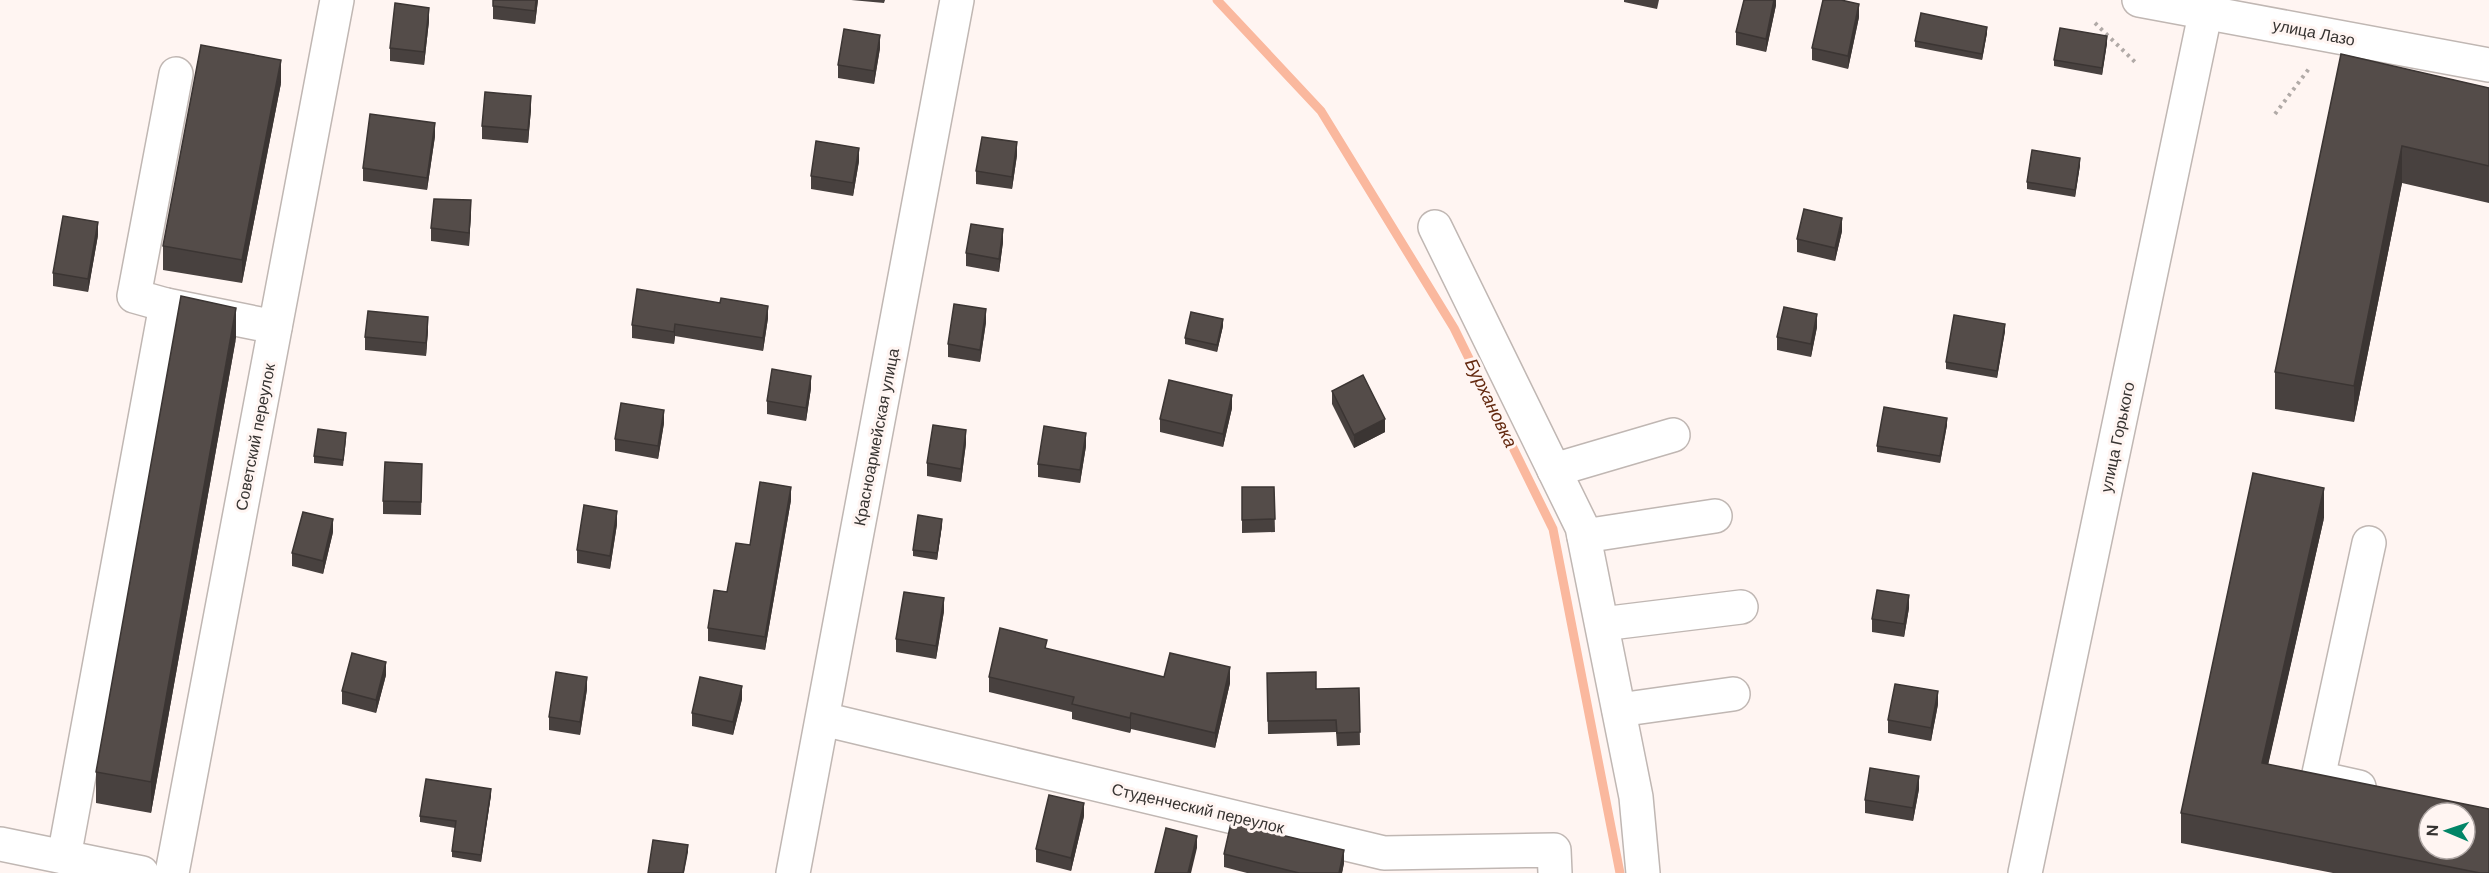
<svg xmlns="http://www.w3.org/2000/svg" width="2489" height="873" viewBox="0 0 2489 873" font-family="'DM Sans',sans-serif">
	<rect width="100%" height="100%" fill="#fff5f2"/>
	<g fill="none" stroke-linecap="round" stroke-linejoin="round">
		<polyline stroke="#fab89e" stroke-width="9" points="1217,0 1321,111 1454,328 1553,529 1620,873"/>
		<defs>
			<g id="minor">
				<polyline points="176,74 134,296 166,305 275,327"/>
				<polyline points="1435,227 1582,527 1636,797 1643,873"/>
				<polyline points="1554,470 1673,435"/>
				<polyline points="1584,536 1715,516"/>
				<polyline points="1602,624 1741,607"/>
				<polyline points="1619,710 1733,694"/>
				<polyline points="823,719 1384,853 1554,850 1555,873"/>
				<polyline points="2359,787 2318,778 2369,543"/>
				<polyline points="0,844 142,873"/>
				<polyline points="64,857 166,305"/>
				<polyline points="172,873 337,0"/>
				<polyline points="793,873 957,0"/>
			</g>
			<g id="major">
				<polyline points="2139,0 2489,65"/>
				<polyline points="2025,873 2208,0"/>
			</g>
		</defs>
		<use href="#minor" stroke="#c0b7b3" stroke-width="36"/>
		<use href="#major" stroke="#c0b7b3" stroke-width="36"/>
		<g stroke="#b1aaa7" stroke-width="4" stroke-dasharray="3 4.5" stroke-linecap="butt">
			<polyline points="2095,23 2136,63"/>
			<polyline points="2275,114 2311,66"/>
		</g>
		<use href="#minor" stroke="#fff" stroke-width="33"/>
		<use href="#major" stroke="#fff" stroke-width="33"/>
	</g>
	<g fill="#48413f">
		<polygon points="538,0 535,24 493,19 493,6"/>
		<polygon points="851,0 885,0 884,3"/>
		<polygon points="1624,0 1659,0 1657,9 1624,2"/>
		<polygon points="1776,0 1776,5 1766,52 1736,45 1736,32"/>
		<polygon points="1859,17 1848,69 1812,60 1812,48"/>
		<polygon points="429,21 424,65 390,61 390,48"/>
		<polygon points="1987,33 1982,60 1915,47 1915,41"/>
		<polygon points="2107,43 2102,75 2054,66 2054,60"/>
		<polygon points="880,48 874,84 838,78 838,65"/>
		<polygon points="2341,54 2489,88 2489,203 2402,183 2354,422 2275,409 2275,372"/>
		<polygon points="281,83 242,283 163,270 163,246"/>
		<polygon points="531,109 528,143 482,139 482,126"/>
		<polygon points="435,136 427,190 363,181 363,168"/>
		<polygon points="1017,155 1012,189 976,184 976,171"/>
		<polygon points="859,161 853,196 811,189 811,176"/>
		<polygon points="2080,165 2075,197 2027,189 2027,182"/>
		<polygon points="471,213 469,246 431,241 431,228"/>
		<polygon points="1842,231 1835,261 1797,252 1797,239"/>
		<polygon points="98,235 88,292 53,286 53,273"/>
		<polygon points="1003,242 999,272 966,266 966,253"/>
		<polygon points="768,318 763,351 675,336 674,344 632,338 632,325"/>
		<polygon points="986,322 980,362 948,357 948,344"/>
		<polygon points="1223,326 1217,352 1185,344 1185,338"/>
		<polygon points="1817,327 1811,357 1777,350 1777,337"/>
		<polygon points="428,330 426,356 365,350 365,337"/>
		<polygon points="2005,331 1997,378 1946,369 1946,362"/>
		<polygon points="236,338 151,813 96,803 96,772"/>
		<polygon points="811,388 806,421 767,414 767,401"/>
		<polygon points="1332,391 1385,432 1354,448 1332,404"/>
		<polygon points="1232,408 1223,447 1160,432 1160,419"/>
		<polygon points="664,423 658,459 615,451 615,439"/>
		<polygon points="1947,425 1940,463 1877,452 1877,446"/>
		<polygon points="346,440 343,466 314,463 314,456"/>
		<polygon points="966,443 961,482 927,476 927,463"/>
		<polygon points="1086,446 1080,483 1038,477 1038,464"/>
		<polygon points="422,477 421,515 383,514 383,501"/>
		<polygon points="1242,487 1274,487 1275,532 1242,533"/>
		<polygon points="791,500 765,650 708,641 708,628 727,592 750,545"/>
		<polygon points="2324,518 2268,764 2489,873 2333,873 2181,843 2181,813"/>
		<polygon points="617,524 610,569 577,563 577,550"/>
		<polygon points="942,525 937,560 913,556 913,550"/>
		<polygon points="333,532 323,574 292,566 292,553"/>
		<polygon points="1909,608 1904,637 1872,632 1872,619"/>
		<polygon points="944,611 936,659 896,652 896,639"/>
		<polygon points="1047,649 1164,677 1230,683 1215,748 1131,729 1130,733 1072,719 1072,712 989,692 989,677"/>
		<polygon points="1267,673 1316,689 1359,688 1360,745 1337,746 1336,732 1268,734"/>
		<polygon points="386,675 376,713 342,704 342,691"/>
		<polygon points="587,689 580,735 549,730 549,717"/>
		<polygon points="742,699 733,735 692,726 692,713"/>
		<polygon points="1938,704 1931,741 1888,733 1888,720"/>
		<polygon points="1919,789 1913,821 1865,813 1865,800"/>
		<polygon points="491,795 481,862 452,857 452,851 455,828 420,822 420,816"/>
		<polygon points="1084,816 1071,871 1036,862 1036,849"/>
		<polygon points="1224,854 1344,863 1342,873 1247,873 1224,867"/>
	</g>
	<g fill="#3b3533">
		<polygon points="536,0 538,0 535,24 535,11"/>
		<polygon points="1774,0 1776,0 1776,5 1766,52 1766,39"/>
		<polygon points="1859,4 1859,17 1848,69 1848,56"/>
		<polygon points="429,8 429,21 424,65 424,52"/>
		<polygon points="1987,27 1987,33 1982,60 1982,54"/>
		<polygon points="880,35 880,48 874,84 874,71"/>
		<polygon points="2107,36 2107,43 2102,75 2102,68"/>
		<polygon points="281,60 281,83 242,283 242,260"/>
		<polygon points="531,96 531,109 528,143 528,130"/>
		<polygon points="435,123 435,136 427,190 427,178"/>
		<polygon points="1017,142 1017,155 1012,189 1012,177"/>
		<polygon points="2402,146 2402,183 2354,422 2354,386"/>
		<polygon points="859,148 859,161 853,196 853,183"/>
		<polygon points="2080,158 2080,165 2075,197 2075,190"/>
		<polygon points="471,200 471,213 469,246 469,233"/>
		<polygon points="1842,218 1842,231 1835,261 1835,248"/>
		<polygon points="98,222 98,235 88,292 88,279"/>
		<polygon points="1003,229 1003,242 999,272 999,259"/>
		<polygon points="768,306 768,318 763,351 763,338"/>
		<polygon points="236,308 236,338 151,813 151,782"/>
		<polygon points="986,309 986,322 980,362 980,350"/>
		<polygon points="1817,314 1817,327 1811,357 1811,344"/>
		<polygon points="428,317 428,330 426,356 426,343"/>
		<polygon points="1223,319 1223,326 1217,352 1217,345"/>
		<polygon points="675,324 675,336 674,344 674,332"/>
		<polygon points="2005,324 2005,331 1997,378 1997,371"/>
		<polygon points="811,376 811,388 806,421 806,408"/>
		<polygon points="1232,395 1232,408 1223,447 1223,434"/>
		<polygon points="664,410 664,423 658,459 658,446"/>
		<polygon points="1947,418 1947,425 1940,463 1940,456"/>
		<polygon points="1385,419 1385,432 1354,448 1354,435"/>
		<polygon points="966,430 966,443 961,482 961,469"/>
		<polygon points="1086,433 1086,446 1080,483 1080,470"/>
		<polygon points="791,487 791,500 765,650 765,637"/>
		<polygon points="2324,488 2324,518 2262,792 2262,763"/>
		<polygon points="617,511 617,524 610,569 610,556"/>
		<polygon points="333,519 333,532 323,574 323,561"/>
		<polygon points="942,519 942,525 937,560 937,553"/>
		<polygon points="1909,595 1909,608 1904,637 1904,624"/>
		<polygon points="944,598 944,611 936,659 936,646"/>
		<polygon points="386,662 386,675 376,713 376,700"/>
		<polygon points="1230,667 1230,683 1215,748 1215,733"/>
		<polygon points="587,677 587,689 580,735 580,722"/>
		<polygon points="742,686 742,699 733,735 733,722"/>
		<polygon points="1938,691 1938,704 1931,741 1931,728"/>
		<polygon points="1131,713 1131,729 1130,733 1130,718"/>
		<polygon points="1919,776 1919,789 1913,821 1913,808"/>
		<polygon points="491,789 491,795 481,862 481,855"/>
		<polygon points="1084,803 1084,816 1071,871 1071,858"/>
		<polygon points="1197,836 1197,848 1191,873 1188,873"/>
		<polygon points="688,845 688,852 684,873 683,873"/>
		<polygon points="1344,850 1344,863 1342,873 1339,873"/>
	</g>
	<g fill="#544c49" stroke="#3b3533" stroke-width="1.5" fill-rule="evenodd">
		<polygon points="493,0 536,0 535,11 493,6"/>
		<polygon points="1744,0 1774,0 1766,39 1736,32"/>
		<polygon points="1823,0 1841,0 1859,4 1848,56 1812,48"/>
		<polygon points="395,3 429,8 424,52 390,48"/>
		<polygon points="1921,13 1987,27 1982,54 1915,41"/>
		<polygon points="2060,28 2107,36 2102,68 2054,60"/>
		<polygon points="844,29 880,35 874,71 838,65"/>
		<polygon points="201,45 281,60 242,260 163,246"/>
		<polygon points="2341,54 2489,88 2489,166 2402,146 2354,386 2275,372"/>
		<polygon points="485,92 531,96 528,130 482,126"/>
		<polygon points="370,114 435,123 427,178 363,168"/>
		<polygon points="982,137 1017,142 1012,177 976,171"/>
		<polygon points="816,141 859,148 853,183 811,176"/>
		<polygon points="2032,150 2080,158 2075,190 2027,182"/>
		<polygon points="434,199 471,200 469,233 431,228"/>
		<polygon points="1804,209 1842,218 1835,248 1797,239"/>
		<polygon points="63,216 98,222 88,279 53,273"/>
		<polygon points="971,224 1003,229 999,259 966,253"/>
		<polygon points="637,289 720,303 721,298 768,306 763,338 675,324 674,332 632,325"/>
		<polygon points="181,296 236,308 151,782 96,772"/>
		<polygon points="954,304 986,309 980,350 948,344"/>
		<polygon points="1784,307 1817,314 1811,344 1777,337"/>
		<polygon points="368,311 428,317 426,343 365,337"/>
		<polygon points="1191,312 1223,319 1217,345 1185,338"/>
		<polygon points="1954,315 2005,324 1997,371 1946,362"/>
		<polygon points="772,369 811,376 806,408 767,401"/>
		<polygon points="1363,375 1385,419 1354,435 1332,391"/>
		<polygon points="1169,380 1232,395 1223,434 1160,419"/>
		<polygon points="621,403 664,410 658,446 615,439"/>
		<polygon points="1884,407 1947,418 1940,456 1877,446"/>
		<polygon points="933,425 966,430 961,469 927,463"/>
		<polygon points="1044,426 1086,433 1080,470 1038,464"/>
		<polygon points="318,429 346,433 343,460 314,456"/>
		<polygon points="385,462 422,464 421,502 383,501"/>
		<path d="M2253,473L2324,488L2262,763L2489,809V873H2480L2181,813ZM2429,813H2465V849H2429Z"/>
		<polygon points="760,482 791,487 765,637 708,628 714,590 727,592 736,543 750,545"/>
		<polygon points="1242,487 1274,487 1275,519 1242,520"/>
		<polygon points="584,505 617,511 610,556 577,550"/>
		<polygon points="303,512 333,519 323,561 292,553"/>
		<polygon points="918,515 942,519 937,553 913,550"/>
		<polygon points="1877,590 1909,595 1904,624 1872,619"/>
		<polygon points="904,592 944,598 936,646 896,639"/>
		<polygon points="1000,628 1047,640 1045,648 1164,677 1170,653 1230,667 1215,733 1131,713 1130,718 1072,704 1074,697 989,677"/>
		<polygon points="352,653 386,662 376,700 342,691"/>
		<polygon points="556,672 587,677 580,722 549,717"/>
		<polygon points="1316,672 1316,689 1359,688 1360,732 1337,733 1336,720 1268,721 1267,673"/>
		<polygon points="700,677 742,686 733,722 692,713"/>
		<polygon points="1895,684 1938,691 1931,728 1888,720"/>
		<polygon points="1870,768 1919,776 1913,808 1865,800"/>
		<polygon points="426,779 491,789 481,855 452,851 456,821 420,816"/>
		<polygon points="1049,795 1084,803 1071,858 1036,849"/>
		<polygon points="1231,823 1344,850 1339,873 1299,873 1224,854"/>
		<polygon points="1166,828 1197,836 1188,873 1155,873"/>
		<polygon points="653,840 688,845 683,873 648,873"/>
	</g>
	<g text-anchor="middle" stroke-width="6" stroke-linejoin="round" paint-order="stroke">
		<g font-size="16" fill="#363331" stroke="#fff5f2">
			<text transform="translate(2314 32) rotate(11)" y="6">улица Лазо</text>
			<text transform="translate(255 437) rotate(-79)" y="6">Советский переулок</text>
			<text transform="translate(876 437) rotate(-79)" y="6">Красноармейская улица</text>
			<text transform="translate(2117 437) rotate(-78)" y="6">улица Горького</text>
			<text transform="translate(1198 808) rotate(13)" y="6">Студенческий переулок</text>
		</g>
		<g font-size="18" font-style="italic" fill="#652a10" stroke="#fff5f2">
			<text transform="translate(1491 403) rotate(64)" y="6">Бурхановка</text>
		</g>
	</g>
	<g transform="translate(2447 831) rotate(272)"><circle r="28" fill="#fff5f2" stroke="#afa7a5" stroke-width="1.5"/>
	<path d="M0-4.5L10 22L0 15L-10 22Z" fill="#028567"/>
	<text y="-9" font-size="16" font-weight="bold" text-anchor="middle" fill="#363331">N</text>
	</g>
</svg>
